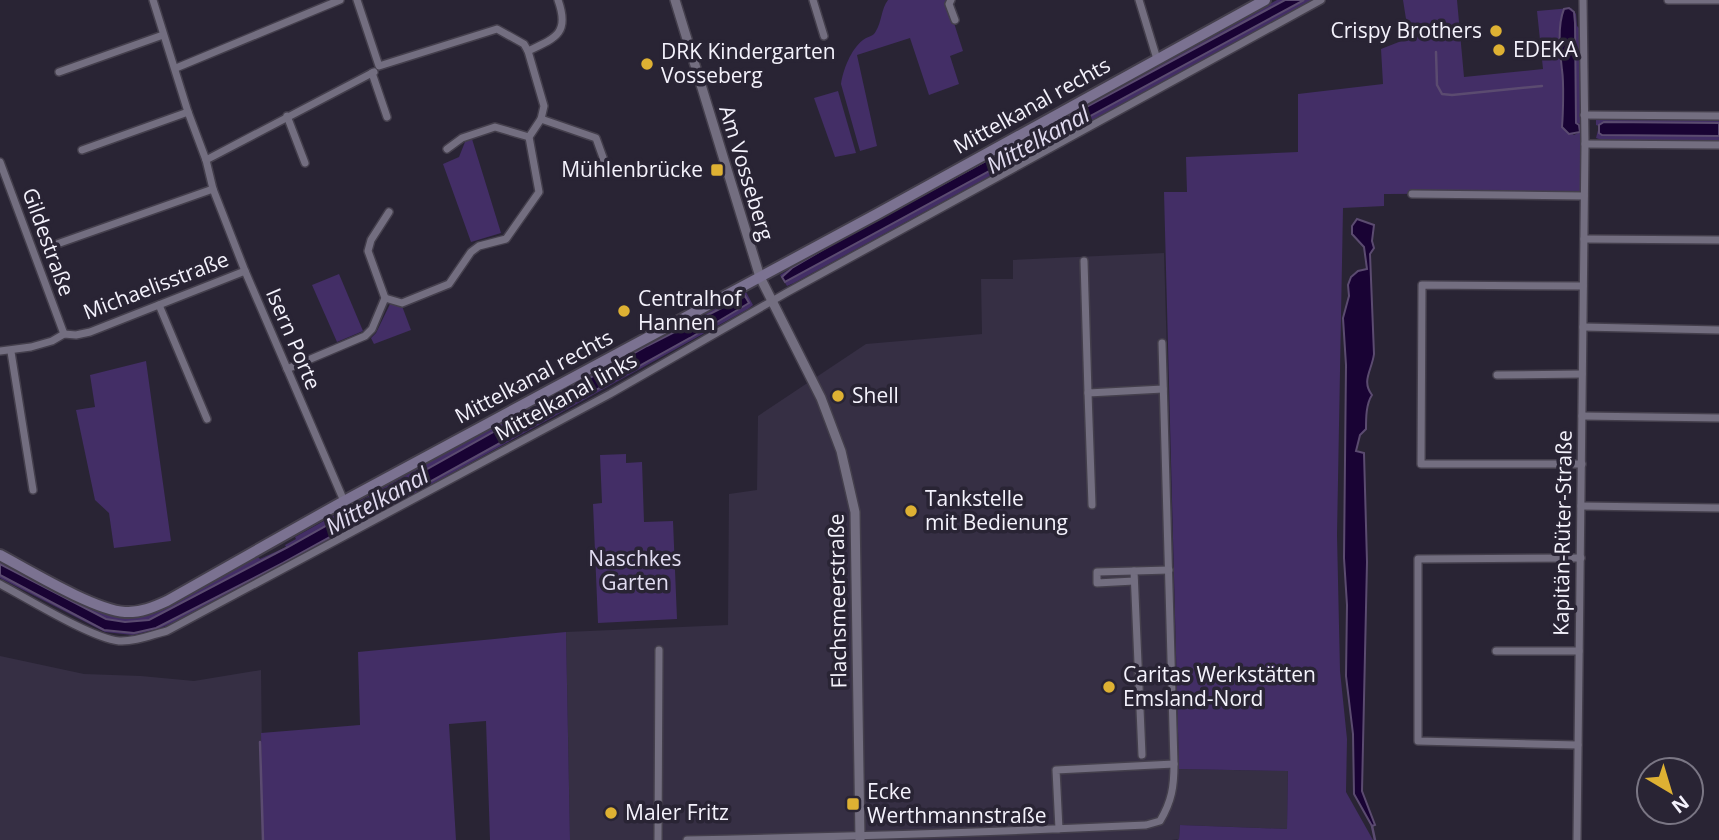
<svg xmlns="http://www.w3.org/2000/svg" width="1719" height="840" viewBox="0 0 1719 840" font-family="'Open Sans',sans-serif">
	<rect width="100%" height="100%" fill="#292434"/>
	<g fill="#362f44">
		<polygon points="1164,253 1179,769 1288,771 1287,829 1180,825 1179,839 1172,840 570,840 566,632 728,625 729,494 757,490 758,416 866,344 982,334 981,279 1013,279 1013,260"/>
		<polygon points="0,656 84,674 141,676 194,681 261,670 263,840 0,840"/>
	</g>
	<g fill="#432e66">
		<path d="M888,0H947L946,3L952,24L954,23L963,51L950,56L959,84L929,95L910,38L857,55L877,146L860,151L841,84C843,70 851,49 863,40C868,36 873,37 876,31C882,21 881,9 888,0Z"/>
		<polygon points="1277,0 1313,0 794,283 787,286 780,275 860,226"/>
		<polygon points="1403,0 1457,0 1464,77 1543,69 1537,11 1571,8 1576,14 1577,26 1580,29 1582,124 1576,123 1575,23 1559,52 1563,73 1562,127 1574,135 1582,131 1582,190 1576,193 1384,194 1384,206 1343,208 1337,535 1340,671 1347,739 1346,792 1373,840 1177,840 1179,839 1180,825 1287,829 1288,771 1179,769 1164,192 1187,192 1186,157 1298,152 1298,94 1383,84 1381,49 1409,38"/>
		<polygon points="838,91 856,153 835,157 814,98"/>
		<polygon points="1596,118 1719,119 1719,141 1602,140 1596,138 1599,126 1596,125"/>
		<polygon points="472,139 501,233 471,242 443,164 459,157 465,142"/>
		<polygon points="339,274 363,331 337,342 312,285"/>
		<polygon points="746,292 753,305 748,309 342,534 198,612 158,629 133,635 105,632 0,578 0,560 104,613 128,618 156,613 258,557 260,559 286,547 285,545 296,539 295,537 619,357"/>
		<polygon points="390,304 402,306 411,330 374,344 371,338 376,333"/>
		<polygon points="146,361 171,541 114,548 109,513 95,500 76,410 95,407 90,375"/>
		<polygon points="626,454 626,463 642,462 644,522 673,521 677,619 598,623 593,504 602,503 600,455"/>
		<polygon points="566,632 570,840 490,840 486,721 449,724 456,840 263,840 261,733 360,725 358,652"/>
	</g>
	<g fill="#190334" stroke="#5b4b70" stroke-width="2">
		<polygon points="1285,0 1304,0 785,282 782,277 792,268 841,239"/>
		<path d="M1569,8L1574,12L1575,23L1576,123L1579,125L1580,132L1569,134L1562,127C1563,114 1564,83 1562,70C1560,52 1557,26 1564,9Z"/>
		<polygon points="1604,122 1719,123 1719,136 1602,135 1599,133 1599,125"/>
		<path d="M1357,219L1374,225L1372,241L1374,248L1370,254L1374,354C1372,370 1361,381 1372,395C1366,404 1366,418 1366,429L1360,435L1356,451L1364,453L1367,562L1362,791L1375,825L1372,826L1354,794L1353,734L1346,676L1347,605L1344,558L1346,365L1343,318L1349,296L1348,285L1351,277L1358,271L1367,269L1364,247L1352,234V226Z"/>
		<polygon points="745,296 749,303 690,338 283,563 156,628 134,633 104,630 0,575 0,564 106,619 125,622 149,620 288,547 647,346"/>
	</g>
	<g fill="none" stroke-linecap="round" stroke-linejoin="round">
		<g stroke="#5b4b70" stroke-width="2.5">
			<polyline points="1436,52 1437,85 1442,94 1452,95 1542,86"/>
			<polyline points="260,742 263,840"/>
			<polyline points="1372,826 1375,840"/>
		</g>
		<defs>
			<g id="minor">
				<polyline points="153,0 188,112 206,160 213,189 245,271 344,501"/>
				<polyline points="357,0 379,66 497,29 524,44 528,51 544,106 541,119 529,137 539,192 506,239 479,246 471,252 449,284 402,303 385,298"/>
				<polyline points="813,0 824,36"/>
				<polyline points="951,0 949,4 955,20"/>
				<polyline points="1139,0 1157,59"/>
				<polyline points="1668,0 1719,0"/>
				<path d="M528,51C556,38 570,33 558,0"/>
				<polyline points="176,68 340,0"/>
				<polyline points="59,72 163,35"/>
				<polyline points="374,72 372,73 387,117"/>
				<polyline points="1584,115 1719,116"/>
				<polyline points="287,116 305,163"/>
				<polyline points="541,119 596,138 605,163 614,174"/>
				<polyline points="1585,144 1719,145"/>
				<polyline points="447,149 462,138 495,127 529,137"/>
				<polyline points="82,150 188,112"/>
				<polyline points="206,160 372,73"/>
				<polyline points="0,162 64,334"/>
				<polyline points="1412,194 1584,196"/>
				<polyline points="1584,239 1719,240"/>
				<polyline points="57,244 213,189"/>
				<polyline points="1084,261 1088,393 1163,389"/>
				<polyline points="159,305 207,419"/>
				<polyline points="1583,327 1719,330"/>
				<polyline points="1162,343 1174,764"/>
				<polyline points="0,351 31,347 52,341 64,334 76,335 90,332 245,271"/>
				<polyline points="11,352 33,490"/>
				<polyline points="287,369 365,336 372,329 385,298 368,251 371,240 389,212"/>
				<polyline points="1497,375 1582,374"/>
				<polyline points="1088,393 1092,505"/>
				<polyline points="1582,416 1719,418"/>
				<polyline points="1582,464 1421,464 1422,285 1583,286"/>
				<polyline points="1581,506 1719,508"/>
				<polyline points="1134,571 1097,572 1097,583 1134,581"/>
				<path d="M0,584C28,599 91,638 119,641C135,642 151,635 167,631L610,394L786,293L1321,0"/>
				<polyline points="1496,651 1579,651"/>
				<polyline points="1578,745 1418,741 1418,559 1581,558"/>
				<polyline points="1142,755 1134,571 1169,570"/>
				<polyline points="658,840 659,650"/>
				<path d="M687,840C840,837 993,832 1146,825L1160,821C1172,801 1174,786 1174,764L1056,770L1059,829"/>
				<polyline points="1577,840 1585,144 1583,0"/>
			</g>
			<polyline id="tertiary" points="675,0 760,277 821,398 841,451 855,512 860,840"/>
			<path id="secondary" d="M0,555C30,571 94,610 125,612C140,613 154,607 167,601L344,501L877,214L1265,0"/>
		</defs>
		<use href="#minor" stroke="#443f4c" stroke-width="10"/>
		<use href="#tertiary" stroke="#443f4c" stroke-width="12"/>
		<use href="#secondary" stroke="#443f4c" stroke-width="14"/>
		<use href="#minor" stroke="#736e80" stroke-width="7"/>
		<use href="#tertiary" stroke="#736e80" stroke-width="9"/>
		<use href="#secondary" stroke="#7b7291" stroke-width="10"/>
	</g>
	<g fill="#deb133" stroke="#292434" stroke-width="2.5">
		<circle cx="1496" cy="31" r="7"/>
		<circle cx="1499" cy="50" r="7"/>
		<circle cx="647" cy="64" r="7"/>
		<rect x="710" y="163" width="14" height="14" rx="3.5"/>
		<circle cx="624" cy="311" r="7"/>
		<circle cx="838" cy="396" r="7"/>
		<circle cx="911" cy="511" r="7"/>
		<circle cx="1109" cy="687" r="7"/>
		<rect x="846" y="797" width="14" height="14" rx="3.5"/>
		<circle cx="611" cy="813" r="7"/>
	</g>
	<g text-anchor="middle" stroke-width="7" stroke-linejoin="round" paint-order="stroke">
		<g font-size="21" fill="#f4f2fc" stroke="#292434" text-anchor="start">
			<text x="1482" y="38" text-anchor="end">Crispy Brothers</text>
			<text x="1513" y="57">EDEKA</text>
			<text x="661" y="59">DRK Kindergarten<tspan x="661" dy="24">Vosseberg</tspan></text>
			<text x="703" y="177" text-anchor="end">Mühlenbrücke</text>
			<text x="638" y="306">Centralhof<tspan x="638" dy="24">Hannen</tspan></text>
			<text x="852" y="403">Shell</text>
			<text x="925" y="506">Tankstelle<tspan x="925" dy="24">mit Bedienung</tspan></text>
			<text x="1123" y="682">Caritas Werkstätten<tspan x="1123" dy="24">Emsland-Nord</tspan></text>
			<text x="867" y="799">Ecke<tspan x="867" dy="24">Werthmannstraße</tspan></text>
			<text x="625" y="820">Maler Fritz</text>
		</g>
		<g font-size="21" fill="#f4f2fc" stroke="#292434">
			<text transform="translate(1032 106) rotate(-29)" y="7">Mittelkanal rechts</text>
			<text transform="translate(746 173) rotate(73)" y="7">Am Vosseberg</text>
			<text transform="translate(48 242) rotate(70)" y="7">Gildestraße</text>
			<text transform="translate(156 286) rotate(-21)" y="7">Michaelisstraße</text>
			<text transform="translate(293 339) rotate(67)" y="7">Isern Porte</text>
			<text transform="translate(534 377) rotate(-28)" y="7">Mittelkanal rechts</text>
			<text transform="translate(566 397) rotate(-29)" y="7">Mittelkanal links</text>
			<text transform="translate(1563 533) rotate(-89)" y="7">Kapitän-Rüter-Straße</text>
			<text transform="translate(838 601) rotate(-91)" y="7">Flachsmeerstraße</text>
		</g>
		<g font-size="21" fill="#e2ddf2" stroke="#292434">
			<text x="635" y="566">Naschkes<tspan x="635" dy="24">Garten</tspan></text>
		</g>
		<g font-size="23" font-style="italic" fill="#e1dbf0" stroke="#292434">
			<text transform="translate(1038 140) rotate(-29)" y="8">Mittelkanal</text>
			<text transform="translate(377 501) rotate(-29)" y="8">Mittelkanal</text>
		</g>
	</g>
	<g transform="translate(1670 791) rotate(142)"><circle r="33" fill="#292434" stroke="#7a7684" stroke-width="2"/>
	<path d="M0-5L12 26L0 18L-12 26Z" fill="#deb133"/>
	<text y="-10" font-size="19" font-weight="bold" text-anchor="middle" fill="#f4f2fc">N</text>
	</g>
</svg>
